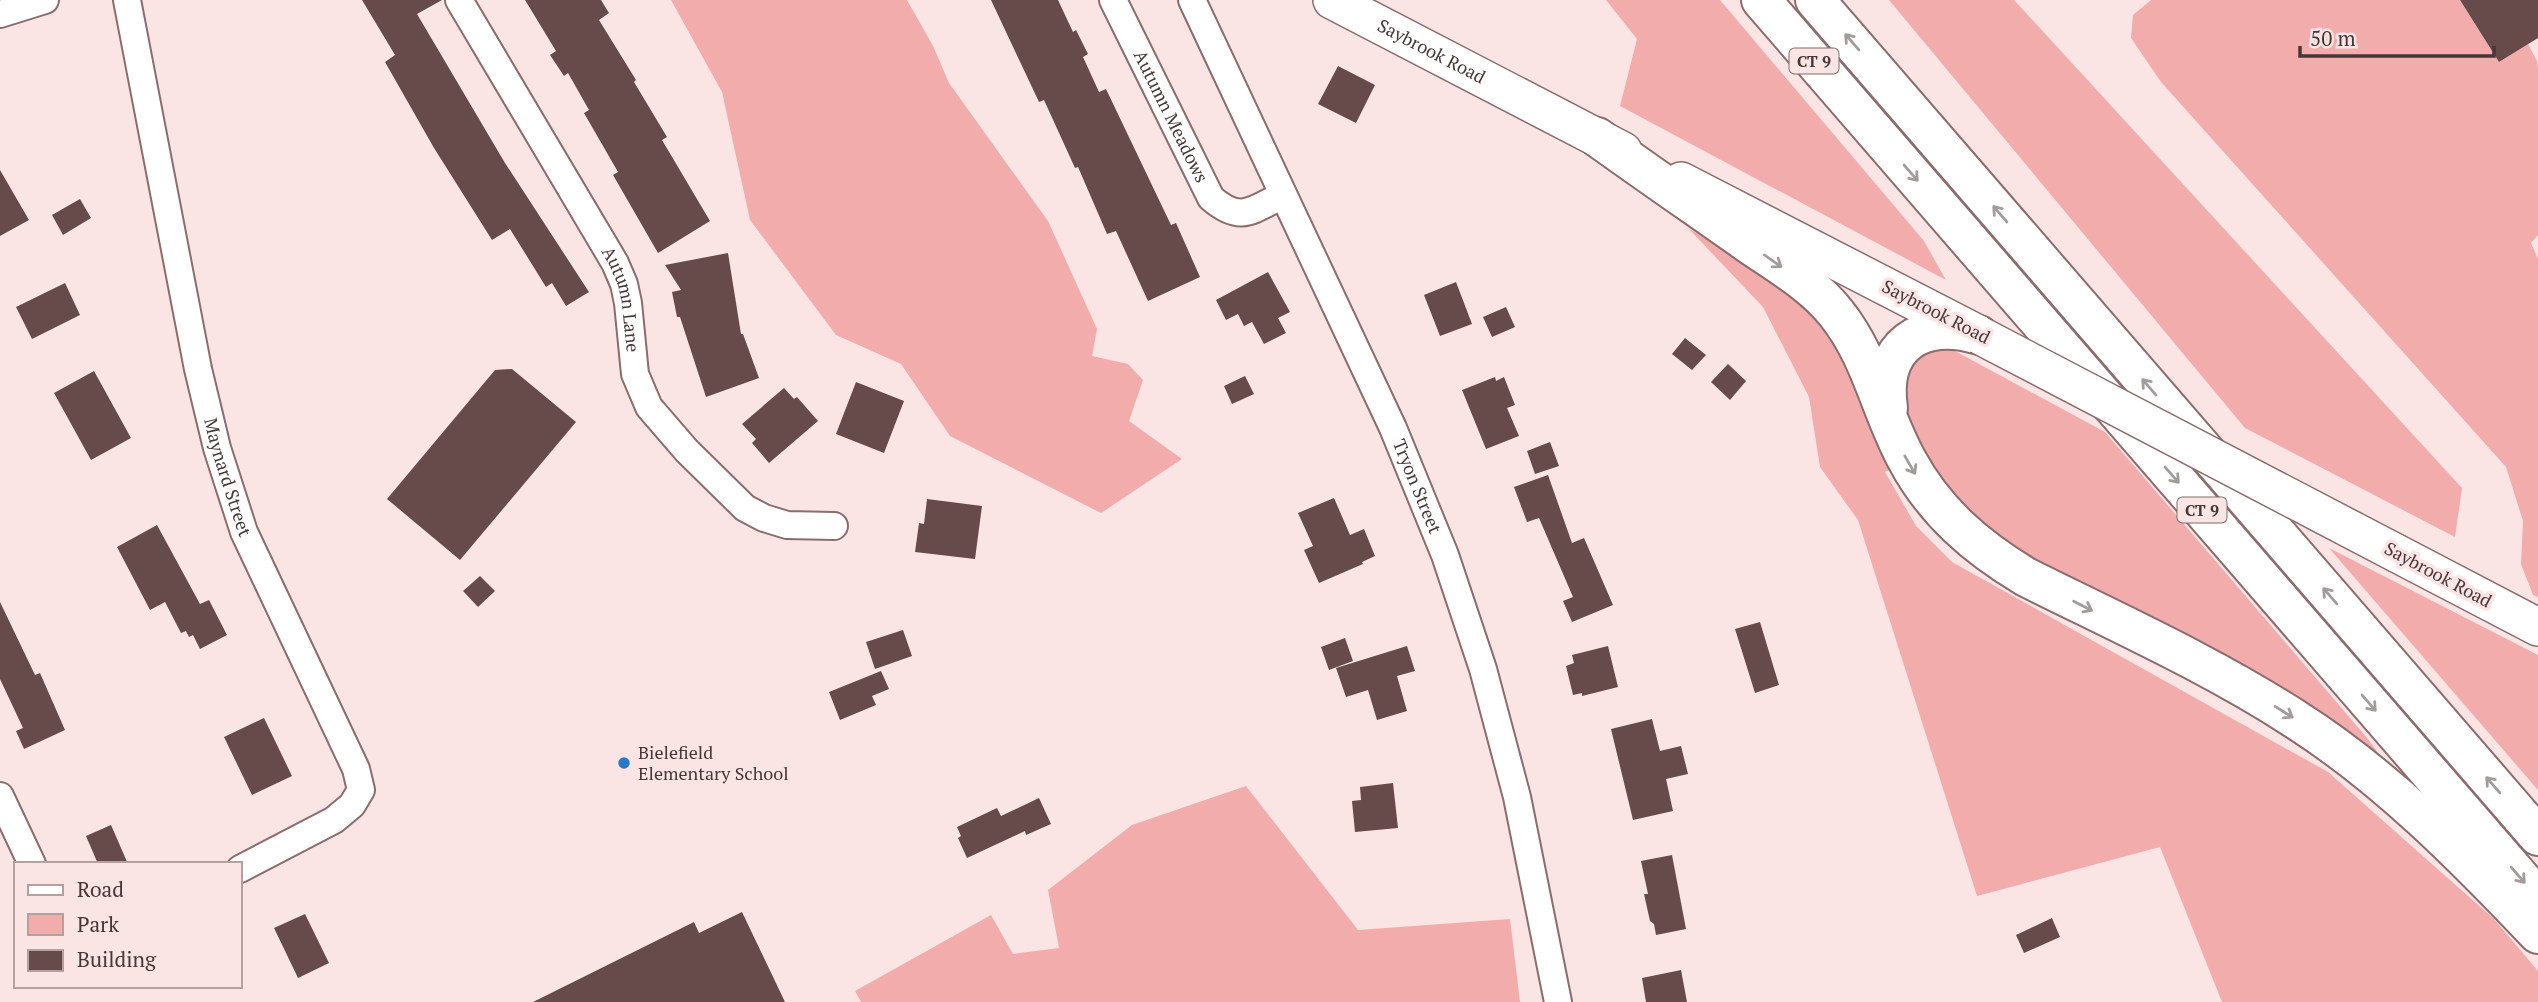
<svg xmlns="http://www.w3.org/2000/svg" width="2538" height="1002" viewBox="0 0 2538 1002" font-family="'PT Serif',serif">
	<rect width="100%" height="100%" fill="#fbe5e4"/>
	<g fill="#f2acab">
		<polygon points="671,0 907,0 933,46 949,83 1048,221 1097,329 1092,356 1128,364 1143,380 1129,421 1182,459 1101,513 950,436 901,364 836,335 750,220 722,92"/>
		<polygon points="1606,0 1720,0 1924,241 1946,280 1620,106 1637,39"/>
		<polygon points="1889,0 2014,0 2462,488 2455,537 2245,428"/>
		<polygon points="2151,0 2460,0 2499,62 2528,44 2537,61 2538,69 2538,235 2531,243 2538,259 2538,597 2533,595 2521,564 2523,521 2506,467 2161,82 2131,38 2133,15"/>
		<polygon points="1688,228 1801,296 1829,328 1869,419 1889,470 1885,472 1916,526 1952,562 2328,772 2494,919 2538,971 2538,1002 2222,1002 2160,847 1977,896 1858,520 1820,467 1809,397 1763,307"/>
		<polygon points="1938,347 1955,351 2105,432 2368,739 2389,768 2302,699 2012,547 1967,516 1941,481 1919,444 1903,408 1904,375 1914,359"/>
		<polygon points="2329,548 2538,655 2538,790"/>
		<polygon points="1246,786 1358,930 1510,919 1520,1002 861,1002 855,991 991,915 1013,954 1059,948 1048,890 1132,825"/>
	</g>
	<g fill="#674a4a">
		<polygon points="362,0 442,0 417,14 505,163 589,292 566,306 552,283 546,287 510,229 492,240 434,148 385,62 395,55"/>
		<polygon points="525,0 601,0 609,13 599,20 636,80 634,82 667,137 662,140 710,221 658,253 613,175 618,172 584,113 589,110 568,73 564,76 550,55 556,51"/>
		<polygon points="991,0 1058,0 1073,32 1076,30 1088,54 1083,57 1099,92 1106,89 1171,225 1176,223 1200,277 1148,301 1116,231 1107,234 1078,167 1075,168 1044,100 1039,102"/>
		<polygon points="2460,0 2538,0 2538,38 2499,62"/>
		<polygon points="1338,66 1375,85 1356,123 1318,104"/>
		<polygon points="0,170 29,220 0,236"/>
		<polygon points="80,199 91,218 63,235 52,215"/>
		<polygon points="728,253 741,334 743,334 759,378 706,397 680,317 677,317 672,292 681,290 665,265"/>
		<polygon points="1268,272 1290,312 1278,318 1286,333 1264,344 1252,322 1244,326 1238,314 1226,320 1216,300"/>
		<polygon points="1456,282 1472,324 1440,336 1424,295"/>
		<polygon points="65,283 80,315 32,339 16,307"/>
		<polygon points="1506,307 1515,327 1492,337 1483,317"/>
		<polygon points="1685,338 1706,355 1692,370 1672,354"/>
		<polygon points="1728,364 1746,381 1730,400 1711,382"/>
		<polygon points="512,369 576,422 460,560 387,499 495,370"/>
		<polygon points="94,371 131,438 91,460 54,393"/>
		<polygon points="1245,376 1254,394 1232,404 1224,386"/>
		<polygon points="1495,377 1496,381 1504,377 1515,405 1507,408 1519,436 1486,449 1462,390"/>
		<polygon points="856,382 904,401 884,453 836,434"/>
		<polygon points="784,388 794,399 797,397 818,421 769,463 752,443 756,439 742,424"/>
		<polygon points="1550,442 1559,466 1535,474 1527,451"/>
		<polygon points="1548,475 1572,543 1584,538 1613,605 1572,622 1563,601 1573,597 1539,518 1527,522 1514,487"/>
		<polygon points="1334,498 1350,535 1364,529 1375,556 1362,562 1363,564 1319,583 1304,550 1313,546 1298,513"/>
		<polygon points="927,499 982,506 975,559 915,552 919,523 924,524"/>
		<polygon points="157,525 200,604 209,600 227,635 200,649 193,635 189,637 186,631 181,633 165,602 150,610 117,547"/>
		<polygon points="480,576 495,591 478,607 463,591"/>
		<polygon points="0,602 35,675 40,673 65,730 24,749 16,731 23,728 0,679"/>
		<polygon points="1760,622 1779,685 1755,693 1735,629"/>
		<polygon points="903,630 912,656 875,669 866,642"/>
		<polygon points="1345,638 1353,661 1329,670 1321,647"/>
		<polygon points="1407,646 1415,671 1397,676 1407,711 1377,720 1368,690 1346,697 1336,668"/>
		<polygon points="1608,646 1618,687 1582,696 1582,693 1573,695 1566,666 1574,663 1572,655"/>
		<polygon points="881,671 889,689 872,696 876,705 840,720 829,692"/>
		<polygon points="264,718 292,776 252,795 224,737"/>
		<polygon points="1652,719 1660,751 1681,746 1688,774 1666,779 1673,811 1633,820 1611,729"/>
		<polygon points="1393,783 1398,828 1355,832 1352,801 1361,800 1360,787"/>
		<polygon points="1039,798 1051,824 1026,835 1025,831 967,858 958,838 961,836 957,827 997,808 1001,816"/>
		<polygon points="111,825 128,864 98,864 86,836"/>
		<polygon points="1672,855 1686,929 1656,935 1654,924 1650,921 1644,894 1648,894 1641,861"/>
		<polygon points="742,912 785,1002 533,1002 694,922 699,933"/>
		<polygon points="305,914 329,963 298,978 274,928"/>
		<polygon points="2052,918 2060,937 2024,953 2016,935"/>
		<polygon points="1681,970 1687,1002 1646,1002 1642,978"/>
	</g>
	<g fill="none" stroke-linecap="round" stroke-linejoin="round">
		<defs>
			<g id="minor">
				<path id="s1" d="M127,0L198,369L217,448L244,532L356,769L361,790L352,805L334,820L240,869"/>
				<path id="s2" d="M459,0L615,263L624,284L628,303L635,374L649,407L687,451L745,508L764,518L787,525L834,526"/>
				<path id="s3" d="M1113,0L1211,198C1241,224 1252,210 1283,195"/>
				<path id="s4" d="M1192,0L1393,428L1445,555L1483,669L1517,797L1558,1002"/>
				<polyline points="0,14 45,0"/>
				<polyline points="0,796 32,864"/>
			</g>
			<g id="secondary">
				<path id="s5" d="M1332,0L1623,151"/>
				<polyline points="1681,181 1978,334"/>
				<polyline points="2398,554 2538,627"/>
			</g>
			<g id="motorway">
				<polyline points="1761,0 2538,898"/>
				<polyline points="1815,0 2538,836"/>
				<path d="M1597,137C1647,173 1698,208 1749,244C1778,264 1813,284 1836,313C1872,358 1880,411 1907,460C1935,512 1976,547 2026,577C2116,622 2210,664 2295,719C2386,777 2464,856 2538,934"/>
				<path d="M1888,408C1879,346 1921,317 1979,335"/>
			</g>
		</defs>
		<use href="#minor" stroke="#8c6c6c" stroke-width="30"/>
		<use href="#secondary" stroke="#8c6c6c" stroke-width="40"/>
		<use href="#motorway" stroke="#8c6c6c" stroke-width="42"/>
		<use href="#minor" stroke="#fff" stroke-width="26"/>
		<use href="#secondary" stroke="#fff" stroke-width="37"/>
		<use href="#motorway" stroke="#fff" stroke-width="38"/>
		<defs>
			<polyline id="secondary-bridge" points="1979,335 2398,554"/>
		</defs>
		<use href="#secondary-bridge" stroke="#8c6c6c" stroke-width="40" stroke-linecap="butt"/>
		<use href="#secondary-bridge" stroke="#fff" stroke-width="37"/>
	</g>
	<defs><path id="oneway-shaft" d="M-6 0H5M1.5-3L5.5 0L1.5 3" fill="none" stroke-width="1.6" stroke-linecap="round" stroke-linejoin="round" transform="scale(1.75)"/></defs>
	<g stroke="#a29c9b">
		<use href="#oneway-shaft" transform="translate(1852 42) rotate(-131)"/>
		<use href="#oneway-shaft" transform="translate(1911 173) rotate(49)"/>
		<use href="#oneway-shaft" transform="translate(2000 214) rotate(-131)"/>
		<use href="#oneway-shaft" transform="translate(1773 261) rotate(35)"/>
		<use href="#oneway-shaft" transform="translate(2149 387) rotate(-131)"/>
		<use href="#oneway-shaft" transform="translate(1910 465) rotate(60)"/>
		<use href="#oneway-shaft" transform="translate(2172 475) rotate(49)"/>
		<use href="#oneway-shaft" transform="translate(2330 596) rotate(-131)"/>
		<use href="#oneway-shaft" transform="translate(2083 606) rotate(27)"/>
		<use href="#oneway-shaft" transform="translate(2369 703) rotate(49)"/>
		<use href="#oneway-shaft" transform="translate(2284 712) rotate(32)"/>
		<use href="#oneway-shaft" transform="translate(2493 785) rotate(-131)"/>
		<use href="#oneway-shaft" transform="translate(2518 875) rotate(49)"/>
	</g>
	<circle fill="#277ac9" stroke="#fbe5e4" stroke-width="2.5" cx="624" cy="763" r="7"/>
	<g text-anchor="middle" stroke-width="7" stroke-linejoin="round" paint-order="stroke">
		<g fill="#fbe5e4" stroke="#7c6c6b" stroke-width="2">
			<rect x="1789.5" y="48.5" width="49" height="25" rx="5"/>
			<rect x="2177.5" y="497.5" width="49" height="25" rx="5"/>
		</g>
		<g font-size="16" font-weight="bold" fill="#463837">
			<text x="1814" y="67">CT 9</text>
			<text x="2202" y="516">CT 9</text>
		</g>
		<g font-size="18" fill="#463837" stroke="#fbe5e4">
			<text dy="6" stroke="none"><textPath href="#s5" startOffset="112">Saybrook Road</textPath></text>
			<text dy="6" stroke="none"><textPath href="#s3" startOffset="130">Autumn Meadows</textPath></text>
			<text dy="6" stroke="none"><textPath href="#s2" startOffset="343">Autumn Lane</textPath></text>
			<text transform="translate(1936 312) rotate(27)" y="6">Saybrook Road</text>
			<text dy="6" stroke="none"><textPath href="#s1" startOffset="488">Maynard Street</textPath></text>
			<text dy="6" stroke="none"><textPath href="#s4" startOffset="536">Tryon Street</textPath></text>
			<text transform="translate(2438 575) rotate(28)" y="6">Saybrook Road</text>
		</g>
		<g font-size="18" fill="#463837" stroke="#fbe5e4" text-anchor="start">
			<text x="638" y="759">Bielefield<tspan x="638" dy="21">Elementary School</tspan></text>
		</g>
	</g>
	<rect x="14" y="862" width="228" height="126" fill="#fbe5e4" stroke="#b3a09f" stroke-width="2"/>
	<rect x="28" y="885" width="35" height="10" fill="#ffffff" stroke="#b3a09f" stroke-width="2"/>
	<text x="77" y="897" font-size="21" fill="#463837">Road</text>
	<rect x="28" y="914" width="35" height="21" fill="#f2acab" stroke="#b3a09f" stroke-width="2"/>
	<text x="77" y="932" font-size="21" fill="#463837">Park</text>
	<rect x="28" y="950" width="35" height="21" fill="#674a4a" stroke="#b3a09f" stroke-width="2"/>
	<text x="77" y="967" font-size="21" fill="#463837">Building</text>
	<path d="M2300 46v10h194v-10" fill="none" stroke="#463837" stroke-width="3.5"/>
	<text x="2310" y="46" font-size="21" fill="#463837" stroke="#fbe5e4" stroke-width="5" paint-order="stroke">50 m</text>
</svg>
